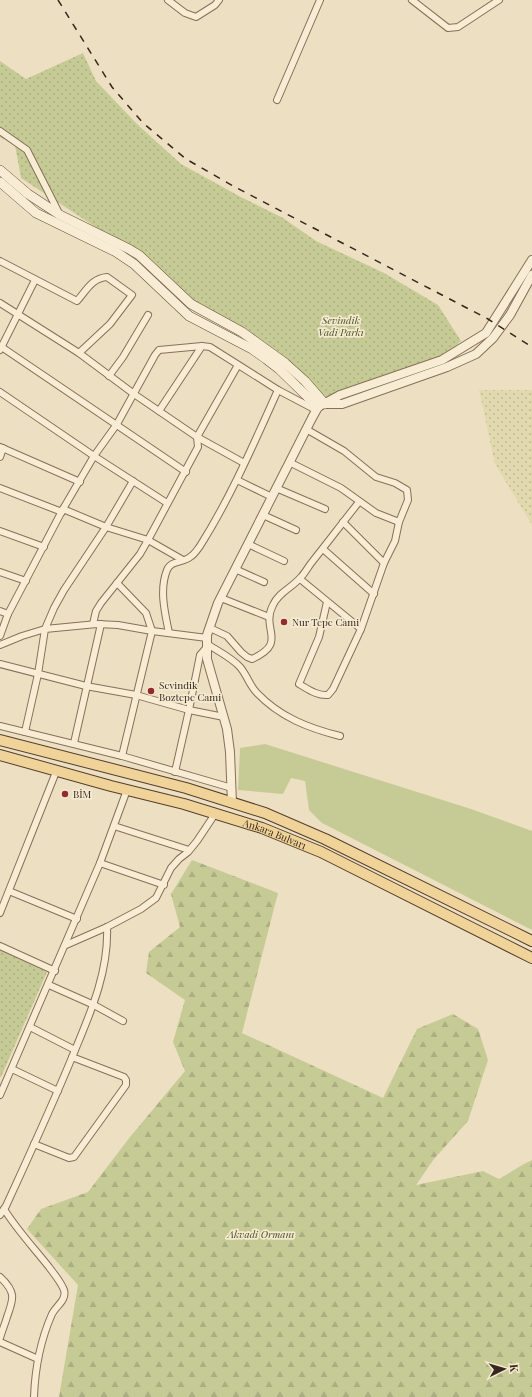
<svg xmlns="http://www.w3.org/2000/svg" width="532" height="1397" viewBox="0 0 532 1397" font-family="'Playfair Display',serif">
	<defs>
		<pattern id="farmland-dots" width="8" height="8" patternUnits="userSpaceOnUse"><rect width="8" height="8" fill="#e3d9ae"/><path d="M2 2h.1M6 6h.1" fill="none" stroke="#c3ba95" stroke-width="1.8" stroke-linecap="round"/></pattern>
		<pattern id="forest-firs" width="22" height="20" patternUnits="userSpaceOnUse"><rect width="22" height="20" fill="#c6cb95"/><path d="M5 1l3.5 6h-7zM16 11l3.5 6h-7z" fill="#abae80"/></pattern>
		<pattern id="park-dots" width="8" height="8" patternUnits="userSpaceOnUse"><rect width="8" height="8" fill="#c6cb95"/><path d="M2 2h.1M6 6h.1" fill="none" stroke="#abae80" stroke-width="1.8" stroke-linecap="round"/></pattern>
	</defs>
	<rect width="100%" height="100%" fill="#eddfc1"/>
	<polygon fill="url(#farmland-dots)" points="479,390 532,390 532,525 495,464"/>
	<polygon fill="#c6cb95" points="265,744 471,809 532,831 532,930 322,823 309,810 305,781 291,778 283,794 238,790 240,748"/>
	<polygon fill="url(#forest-firs)" points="192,860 278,893 242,1033 383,1098 417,1029 453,1014 478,1029 488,1060 468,1121 434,1159 416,1185 483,1171 499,1179 524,1164 532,1160 532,1397 59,1397 78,1285 27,1229 41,1209 88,1192 130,1137 185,1071 173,1042 185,1000 146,973 149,952 180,927 171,894"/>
	<g fill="url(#park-dots)">
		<polygon points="83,53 96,81 137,124 181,164 239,196 283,218 316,241 384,273 438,305 461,341 439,361 325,404 305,381 211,316 129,249 21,178 15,145 0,137 0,61 26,79"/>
		<polygon points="0,950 47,972 1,1077 0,1077"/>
	</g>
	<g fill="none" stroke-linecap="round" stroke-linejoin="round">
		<defs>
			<g id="minor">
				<polyline points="168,0 185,13 196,17 215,5 219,0"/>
				<polyline points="412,0 448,28 458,27 499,0"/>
				<polyline points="277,100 320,0"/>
				<polyline points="0,131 27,150 59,213"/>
				<path d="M0,261L77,301C86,291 92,278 107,277L132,295L110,324L79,353"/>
				<polyline points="0,303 79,353 134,394 197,437 244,463"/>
				<polyline points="0,346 186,472"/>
				<polyline points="0,350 35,280"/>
				<polyline points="109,376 123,357 148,315"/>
				<polyline points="0,392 94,456 167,503"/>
				<polyline points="159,411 202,346"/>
				<polyline points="306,429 344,451 376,477 395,483 407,490 408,500 399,522 395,541 384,563 361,629"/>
				<polyline points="0,447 80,482"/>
				<polyline points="0,457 3,448"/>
				<polyline points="289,462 341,488 376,513 399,522"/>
				<polyline points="237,480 272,497"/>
				<polyline points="0,488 62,512"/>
				<polyline points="276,488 325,509"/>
				<polyline points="63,509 106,527 148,540 183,560"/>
				<polyline points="263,515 296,530"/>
				<polyline points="343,522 384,563"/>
				<polyline points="0,531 44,547"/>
				<polyline points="248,544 284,561"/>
				<polyline points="323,549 374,594"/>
				<polyline points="235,569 264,582"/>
				<polyline points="0,572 26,581"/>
				<path d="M300,579L361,629L333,689L328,695C317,696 308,689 299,684L319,637L327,602"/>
				<polyline points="117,583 146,613 152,631 122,756"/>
				<polyline points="221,598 269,617"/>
				<polyline points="0,611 8,614"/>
				<polyline points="93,624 96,611 101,603 140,554 148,540 198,447 197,437 238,365"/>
				<path d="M210,628L227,636L241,652L247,657L252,659C289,642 260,630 273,605C279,592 292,588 301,577C305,573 308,567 312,562C328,542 343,522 359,502"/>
				<path d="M169,633C165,613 159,590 167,570C171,560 183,563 190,557C194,555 197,550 200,546C231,497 254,443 278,390"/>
				<polyline points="0,636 8,614 63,509 94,456 117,424 155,355 159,350 202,346 210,347 278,390 316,410"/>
				<path d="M207,644C218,651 232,658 240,667C247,675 249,685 257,693C280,717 308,728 340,736"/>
				<polyline points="0,645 22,636 45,629 97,624 118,625 152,631 207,638"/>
				<polyline points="0,664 86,686 136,695 189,710 224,717"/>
				<polyline points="0,726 122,756 232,788"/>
				<polyline points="25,732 38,674 45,629 54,608 64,590 106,527 133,481"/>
				<polyline points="74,743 101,624"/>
				<polyline points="175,772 189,710 200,655 207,647"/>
				<polyline points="114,826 189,850"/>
				<polyline points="100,863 164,885"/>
				<polyline points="9,891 77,919"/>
				<polyline points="0,913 56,772"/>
				<polyline points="66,945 107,927 141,909 156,898 171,868 179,859 188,852 197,841 215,814"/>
				<polyline points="0,946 55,971"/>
				<polyline points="49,985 94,1005 123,1021"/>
				<polyline points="30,1027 75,1050"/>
				<polyline points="12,1069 58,1091"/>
				<polyline points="0,1095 100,863 127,790"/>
				<polyline points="34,1144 69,1158 74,1157 126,1085 126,1080 124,1077 72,1057"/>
				<path d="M4,1209C17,1230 34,1248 49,1267C54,1274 61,1282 64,1290C67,1300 56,1306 52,1314C41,1339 35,1369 34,1397"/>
				<path d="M0,1215L6,1206C29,1156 52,1106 73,1055C90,1014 109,972 107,927"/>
				<path d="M0,1277C16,1292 14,1298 7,1317C5,1324 2,1331 0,1338"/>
				<polyline points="0,1342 38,1359"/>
			</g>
			<g id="tertiary">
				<polyline points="326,404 342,404 447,367 476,354 493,338 510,315 532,275"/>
				<polyline points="232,803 230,752 227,729 207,659 207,635 218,603 312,418 318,407 340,395 442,360 486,333 532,260"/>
			</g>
			<g id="secondary">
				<polyline points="0,170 28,194 60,215 129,249 139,255 191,304 242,332 285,363 305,381 325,404"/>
				<polyline points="0,182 36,213 116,252 134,264 189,316 252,349 266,359 279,369 318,407"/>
			</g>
			<g id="primary">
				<polyline points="0,740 186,788 265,813 325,839 532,941"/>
				<path id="s1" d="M0,755L111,786L184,804L262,828L321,852L532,958"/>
			</g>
		</defs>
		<use href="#minor" stroke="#867059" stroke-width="8"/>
		<use href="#tertiary" stroke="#867059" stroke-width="10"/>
		<use href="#secondary" stroke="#68513c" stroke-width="10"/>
		<use href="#primary" stroke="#543e2d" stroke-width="12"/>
		<use href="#minor" stroke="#f8ecd4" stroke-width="6"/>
		<use href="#tertiary" stroke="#f8ecd4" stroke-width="8"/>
		<use href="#secondary" stroke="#f8ecd4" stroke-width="9"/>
		<use href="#primary" stroke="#f0d398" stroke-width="10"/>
		<polyline stroke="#36281d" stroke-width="1.5" stroke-dasharray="7 7" stroke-linecap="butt" points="58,0 112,87 143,123 186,159 233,186 488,319 532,347"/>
	</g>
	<g fill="#942a2d" stroke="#f5e9d0" stroke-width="1.5">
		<circle cx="284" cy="622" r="4"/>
		<circle cx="151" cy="691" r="4"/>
		<circle cx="65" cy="794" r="4"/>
	</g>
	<g text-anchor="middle" stroke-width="3.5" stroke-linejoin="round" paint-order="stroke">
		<g font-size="10" font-style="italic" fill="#485224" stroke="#f5e9d0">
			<text x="341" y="324">Sevindik<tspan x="341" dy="12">Vadi Parkı</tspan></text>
			<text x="261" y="1238">Akvadi Ormanı</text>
		</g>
		<g font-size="10" fill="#36281d" stroke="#f5e9d0" text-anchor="start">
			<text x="292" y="626">Nur Tepe Cami</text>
			<text x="159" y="689">Sevindik<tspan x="159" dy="12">Boztepe Cami</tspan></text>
			<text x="73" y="798">BİM</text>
		</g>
		<g font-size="10" fill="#36281d" stroke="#f5e9d0">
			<text dy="4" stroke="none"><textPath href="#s1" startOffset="286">Ankara Bulvarı</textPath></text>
		</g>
	</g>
	<g transform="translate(504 1369) rotate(85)" stroke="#f5e9d0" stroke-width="3" paint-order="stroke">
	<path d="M0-3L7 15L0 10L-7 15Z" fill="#36281d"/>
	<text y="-6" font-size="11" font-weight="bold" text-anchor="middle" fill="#36281d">K</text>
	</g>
</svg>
